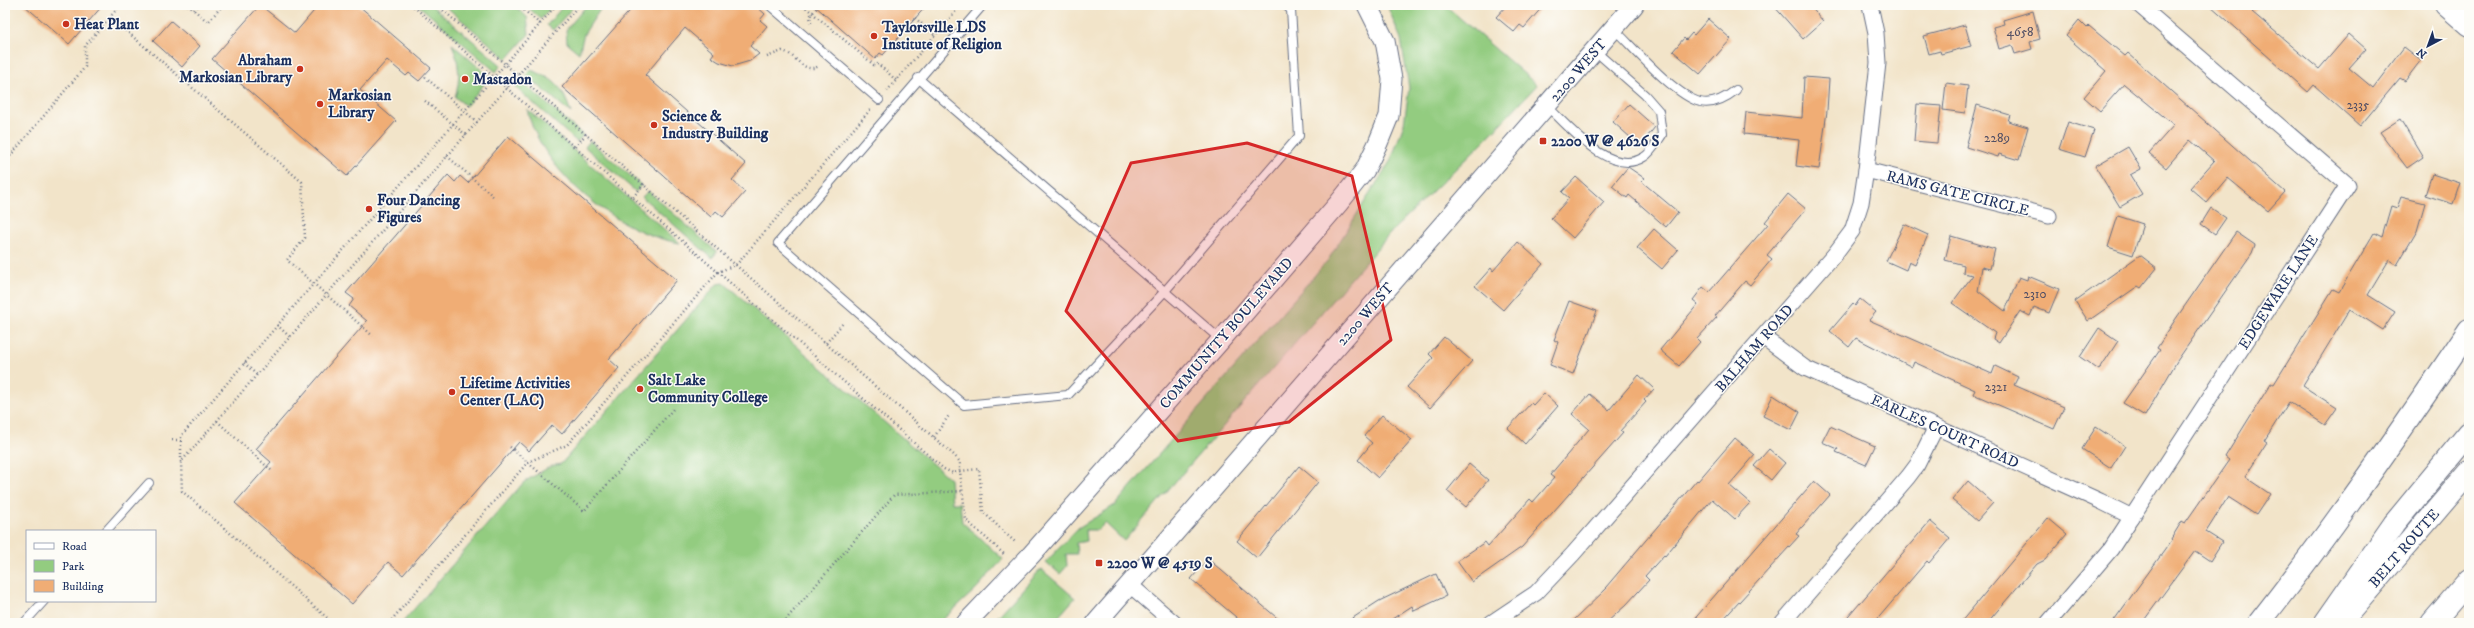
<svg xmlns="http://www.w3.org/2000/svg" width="2474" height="628" viewBox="0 0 2474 628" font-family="'IM FELL DW Pica',serif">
	<rect width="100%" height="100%" fill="#fdfcf7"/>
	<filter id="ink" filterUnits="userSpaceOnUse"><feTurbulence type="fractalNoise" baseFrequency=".025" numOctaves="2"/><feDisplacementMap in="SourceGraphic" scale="8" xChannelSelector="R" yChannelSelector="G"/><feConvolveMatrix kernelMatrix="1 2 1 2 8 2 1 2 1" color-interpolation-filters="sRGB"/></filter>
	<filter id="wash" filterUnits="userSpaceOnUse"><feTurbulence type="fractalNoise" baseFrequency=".012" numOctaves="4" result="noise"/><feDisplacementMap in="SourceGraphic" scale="16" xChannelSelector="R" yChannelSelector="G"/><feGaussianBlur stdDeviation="0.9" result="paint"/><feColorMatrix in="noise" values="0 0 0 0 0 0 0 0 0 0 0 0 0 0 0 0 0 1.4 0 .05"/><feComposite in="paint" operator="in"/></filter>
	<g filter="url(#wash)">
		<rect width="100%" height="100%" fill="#f2e4c9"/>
		<g fill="#93cc80" stroke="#577e6f">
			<polygon points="418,5 431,5 501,65 496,72"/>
			<polygon points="444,5 513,5 527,17 529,34 507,59"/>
			<polygon points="525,5 553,5 541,19"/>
			<polygon points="564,5 575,5 553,30 547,25"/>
			<polygon points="587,5 603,5 584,34 579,53 567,43 566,30"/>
			<polygon points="1387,5 1445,5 1537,85 1486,139 1394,229 1124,541 1105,523 1098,530 1086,530 1087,541 1076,543 1077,554 1066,554 1067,566 1060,574 1046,562 1078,528 1115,505 1328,260 1391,160 1404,124 1409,88 1401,39"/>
			<path d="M452,44L490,77L466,106L455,97C461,79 459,61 452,44Z"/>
			<path d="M531,70C556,79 563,88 571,113L526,75Z"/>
			<polygon points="521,81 583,135 577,142 515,87"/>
			<path d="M527,109L680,243C619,234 541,172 527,109Z"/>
			<polygon points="590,141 641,185 636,192 585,147"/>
			<polygon points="648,191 717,252 712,258 642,197"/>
			<polygon points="724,283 950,479 952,503 960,503 962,522 1003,559 976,589 939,623 402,623 524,482 551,466 561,464 717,284"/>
			<polygon points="1041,569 1075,598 1053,623 992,623"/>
		</g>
		<g id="blocks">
			<g fill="#f0ad75">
				<polygon points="24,5 103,5 69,44"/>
				<polygon points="260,5 295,33 319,5 358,5 431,68 419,81 409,73 406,76 387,60 360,90 396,121 347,176 212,59"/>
				<polygon points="635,5 755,5 765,14 760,20 767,26 750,46 759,54 750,61 733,66 719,62 711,57 714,53 685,28 645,75 746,164 732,180 745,192 723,217 716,211 711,217 562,87"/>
				<polygon points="814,5 927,5 883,55 880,53 875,59"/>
				<polygon points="1507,5 1544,5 1524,28 1520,25 1514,32 1496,17"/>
				<polygon points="1773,5 1809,5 1823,21 1803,39"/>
				<polygon points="2210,5 2259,5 2252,12 2319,69 2349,34 2366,49 2349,68 2373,88 2404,47 2421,60 2405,81 2400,78 2360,126 2314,85 2308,92"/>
				<polygon points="2033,11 2040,39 2030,42 2032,49 2015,54 2012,45 1999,49 1993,27 2004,24 2003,20"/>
				<polygon points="1708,19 1731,39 1700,74 1673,51 1684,38 1686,40 1692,33 1694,35"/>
				<polygon points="2079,20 2087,28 2089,26 2125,56 2128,53 2285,192 2268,211 2228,178 2207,203 2190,188 2214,161 2190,140 2166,168 2149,153 2174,125 2124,84 2100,111 2084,97 2106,71 2066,36"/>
				<polygon points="171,21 200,46 182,67 153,41"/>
				<polygon points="1965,25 1971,46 1941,54 1940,51 1929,54 1924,36"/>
				<polygon points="1804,77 1829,79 1827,111 1819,169 1796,166 1799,140 1744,134 1746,112 1802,118"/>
				<polygon points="1946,83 1968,86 1965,113 1943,110"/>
				<polygon points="1629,104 1655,127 1640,146 1613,122"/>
				<polygon points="1917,104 1941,106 1937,143 1914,141"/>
				<polygon points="1977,105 2010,115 2008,121 2028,127 2019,160 1999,154 1998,157 1966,147"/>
				<polygon points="2400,119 2423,157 2407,168 2380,132"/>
				<polygon points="2068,122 2094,130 2085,157 2059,149"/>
				<polygon points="508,136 677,280 609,359 619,368 562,434 552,425 529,451 519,442 403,575 388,562 352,604 235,503 271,462 256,449 367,321 349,306 354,299 346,293 448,175 455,182 460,176 468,183"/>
				<polygon points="2128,147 2141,169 2130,175 2142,194 2120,207 2095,166"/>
				<polygon points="1628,167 1644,178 1641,181 1678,212 1666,227 1629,195 1627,198 1612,186"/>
				<polygon points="2432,174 2460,183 2453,204 2425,195"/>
				<polygon points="1576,177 1604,202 1573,238 1551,218 1569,198 1562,192"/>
				<polygon points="1788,194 1806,209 1767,255 1772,259 1750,285 1745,281 1715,316 1717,317 1697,339 1700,342 1679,366 1660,350 1698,304 1693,300 1703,287 1709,292 1718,282 1768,224 1765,222"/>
				<polygon points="2401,197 2425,203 2417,231 2397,265 2389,260 2368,295 2395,312 2383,330 2350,309 2303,386 2337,408 2325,425 2289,402 2264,441 2267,443 2245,477 2270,494 2256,515 2228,497 2206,532 2222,542 2210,561 2195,551 2142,623 2112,623 2172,540 2171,539 2182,521 2185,523 2229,460 2225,457 2271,383 2274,384 2333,289 2339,292 2374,233 2382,237 2391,206 2397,208"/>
				<polygon points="2211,208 2226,218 2215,234 2201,224"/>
				<polygon points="2118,216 2143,224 2133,255 2108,247"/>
				<polygon points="1904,224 1928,235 1915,265 1909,262 1906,270 1886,261"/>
				<polygon points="1654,229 1678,250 1662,269 1637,248"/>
				<polygon points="2236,232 2255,245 2252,253 2177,361 2145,416 2123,403 2160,350 2157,348 2175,320"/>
				<polygon points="1951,236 1995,249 1990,269 1982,267 1978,291 2005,311 2019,277 2027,280 2028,276 2059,289 2049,313 2034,307 2030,316 2020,311 1999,343 1993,339 1995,333 1952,303 1973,275 1963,273 1964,265 1945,260"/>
				<polygon points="1518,242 1543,264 1503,310 1475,286 1491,268 1493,271"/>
				<polygon points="2140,255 2157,268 2141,288 2138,286 2088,321 2075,301"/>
				<polygon points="1860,299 1876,312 1869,320 1992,374 1995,366 2018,377 2014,385 2064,407 2054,429 1973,394 1975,390 1914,362 1912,367 1856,338 1849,347 1830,331 1853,304 1855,306"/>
				<polygon points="1569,301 1597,311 1573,374 1550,365 1558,342 1554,340"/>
				<polygon points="2099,328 2118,341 2099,370 2080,357"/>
				<polygon points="1444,337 1472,361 1430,408 1407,387 1433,358 1429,354"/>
				<polygon points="1639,375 1654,389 1644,400 1646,402 1620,431 1623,433 1522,547 1472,582 1457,561 1485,542 1488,546 1530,499 1533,502 1554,478 1550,475 1589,429 1572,414 1590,394 1609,410"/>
				<polygon points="1544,393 1558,406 1525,444 1508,428 1531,403 1533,405"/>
				<polygon points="1773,395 1800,412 1791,430 1763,416"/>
				<polygon points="1382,415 1412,440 1378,478 1358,460 1372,443 1364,436"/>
				<polygon points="1830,426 1875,446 1866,465 1836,452 1838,449 1822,442"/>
				<polygon points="2096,427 2125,446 2111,468 2082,449"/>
				<polygon points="1735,438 1755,455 1729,485 1750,503 1735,519 1712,499 1665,556 1664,555 1645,576 1649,580 1626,605 1606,623 1571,623 1607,588 1606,587 1697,480 1698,481"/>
				<polygon points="1769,449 1785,463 1771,480 1754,466"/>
				<polygon points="1469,464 1488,480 1466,507 1447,491"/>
				<polygon points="1299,466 1318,482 1257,558 1237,541"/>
				<polygon points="1814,481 1830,495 1796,534 1799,536 1720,623 1691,623"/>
				<polygon points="1968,481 1993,503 1977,521 1952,500"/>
				<polygon points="2048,518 2067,534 2045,560 2037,564 1987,623 1960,623"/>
				<polygon points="1930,521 1950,538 1929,563 1927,561 1874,623 1843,623"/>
				<polygon points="1208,559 1242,588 1283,623 1243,623 1191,579"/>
				<polygon points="1436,574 1446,596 1414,611 1412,606 1386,623 1345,623 1379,601"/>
			</g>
		</g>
	</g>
	<g filter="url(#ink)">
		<use href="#blocks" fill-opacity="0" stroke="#666e83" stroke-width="1"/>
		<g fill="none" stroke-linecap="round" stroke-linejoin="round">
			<defs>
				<g id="service">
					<polyline points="769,5 879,100"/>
					<polyline points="983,5 778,243 964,405 1068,395 1165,291 1299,136 1291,10 1285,5"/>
					<path d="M1614,29C1634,48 1674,95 1700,102C1713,105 1727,97 1736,90"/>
					<polyline points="918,78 1221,340"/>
					<path d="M1547,106C1569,127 1611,178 1644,157C1651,153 1657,142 1662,135L1659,111L1645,95L1594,50"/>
					<polyline points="106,531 149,483"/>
					<polyline points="24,623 44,601"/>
				</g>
				<g id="minor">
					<polyline points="1866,170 2049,216"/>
					<polyline points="1763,337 1805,368 2100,501 2132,517"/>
					<polyline points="1129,584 1174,623"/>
					<polyline points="1491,623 1536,593 1573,554 1834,255 1852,231 1861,203 1866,170 1878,63 1876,33 1870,5"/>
					<polyline points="1782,623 1908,477 1917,465 1936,427"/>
					<polyline points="2048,623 2111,549 2348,185 2139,5"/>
				</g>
				<g id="tertiary">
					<polyline points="966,623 1031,555 1221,340 1338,204 1365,170 1378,143 1389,116 1392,79 1385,41 1367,5"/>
					<polyline points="1096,623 1634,5"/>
				</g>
				<g id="motorway">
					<polyline points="2446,5 2469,25"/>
					<path d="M2259,623C2334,528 2402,430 2469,330"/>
					<polyline points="2325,623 2394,524 2469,433"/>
					<polyline points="2340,623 2469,472"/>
					<polyline points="2432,623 2469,580"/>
				</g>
			</defs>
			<use href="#service" stroke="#666e83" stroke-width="10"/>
			<use href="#minor" stroke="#666e83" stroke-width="17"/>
			<use href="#tertiary" stroke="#666e83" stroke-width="21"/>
			<use href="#motorway" stroke="#666e83" stroke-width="24"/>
			<g stroke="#666e83" stroke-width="2.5" stroke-dasharray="1 3" stroke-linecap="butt">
				<polyline points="120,5 110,17 302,182 305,238 287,260 373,336"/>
				<polyline points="188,5 208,22 223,5"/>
				<polyline points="437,5 954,455 960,462 960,471 979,469 983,512 1015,542"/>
				<polyline points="518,5 540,24 494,77 944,469 953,473 960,471 966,520 1005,555"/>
				<polyline points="803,5 874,65 878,64 896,80"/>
				<polyline points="194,10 199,5"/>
				<polyline points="915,18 935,35"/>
				<polyline points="811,23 810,16 819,5"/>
				<polyline points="540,24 556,5"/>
				<path d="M767,57L782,51C796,53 802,75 819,66"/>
				<polyline points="425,77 477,122 579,5"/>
				<polyline points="887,91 961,5"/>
				<polyline points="425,101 466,135"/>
				<polyline points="575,147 586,134"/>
				<polyline points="447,156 493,196"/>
				<polyline points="5,162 85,67 85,46 110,17"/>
				<polyline points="633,197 644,184"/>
				<polyline points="277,325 290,337"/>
				<polyline points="826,343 844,322"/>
				<polyline points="244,363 257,375"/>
				<polyline points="217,421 272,471"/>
				<polyline points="934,437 950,414"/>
				<polyline points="172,440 181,440"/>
				<polyline points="510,447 584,511 674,408"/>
				<polyline points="181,462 181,436 494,77 412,5"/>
				<polyline points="333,623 182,491 181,462 477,122"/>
				<polyline points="389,623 528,462 567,445 718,272 737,264 870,110"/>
				<polyline points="783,623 894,495 963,491"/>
			</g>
			<use href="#service" stroke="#fff" stroke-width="8"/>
			<use href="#minor" stroke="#fff" stroke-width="15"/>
			<use href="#tertiary" stroke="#fff" stroke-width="19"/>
			<use href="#motorway" stroke="#fff" stroke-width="22"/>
		</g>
	</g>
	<path fill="#d62828" fill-opacity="0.2" stroke="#d62828" stroke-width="3" stroke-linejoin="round" d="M1247,143L1352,176L1391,340L1289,422L1178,441L1066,311L1131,163Z"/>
	<g fill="#c8321e" stroke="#fdfcf7" stroke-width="1.5">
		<circle cx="66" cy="24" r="4"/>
		<circle cx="874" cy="36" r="4"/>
		<circle cx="300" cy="69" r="4"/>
		<circle cx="465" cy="79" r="4"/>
		<circle cx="320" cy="104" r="4"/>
		<circle cx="654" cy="125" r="4"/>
		<rect x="1539" y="137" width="8" height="8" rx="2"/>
		<circle cx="369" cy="209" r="4"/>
		<circle cx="640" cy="389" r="4"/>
		<circle cx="452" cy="392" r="4"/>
		<rect x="1095" y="559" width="8" height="8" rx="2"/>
	</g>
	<g text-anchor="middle" stroke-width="3" stroke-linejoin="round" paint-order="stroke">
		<g font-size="13" fill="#504e64">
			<text x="2020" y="36">4658</text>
			<text x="2358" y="109">2335</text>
			<text x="1997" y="142">2289</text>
			<text x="2035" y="298">2310</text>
			<text x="1996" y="391">2321</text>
		</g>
		<g font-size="15" font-weight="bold" fill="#1b2f5e" stroke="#fdfcf7" text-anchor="start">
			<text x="74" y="29">Heat Plant</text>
			<text x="882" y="32">Taylorsville LDS<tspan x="882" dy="17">Institute of Religion</tspan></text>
			<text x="292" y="65" text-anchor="end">Abraham<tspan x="292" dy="17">Markosian Library</tspan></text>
			<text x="473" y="84">Mastadon</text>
			<text x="328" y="100">Markosian<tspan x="328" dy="17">Library</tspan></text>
			<text x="662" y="121">Science &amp;<tspan x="662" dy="17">Industry Building</tspan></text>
			<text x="1551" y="146">2200 W @ 4626 S</text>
			<text x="377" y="205">Four Dancing<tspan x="377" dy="17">Figures</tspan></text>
			<text x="648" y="385">Salt Lake<tspan x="648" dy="17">Community College</tspan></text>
			<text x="460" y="388">Lifetime Activities<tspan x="460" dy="17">Center (LAC)</tspan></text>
			<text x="1107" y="568">2200 W @ 4519 S</text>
		</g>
		<g font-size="15" fill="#1b2f5e" stroke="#fdfcf7">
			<text transform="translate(1578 70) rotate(-49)" y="5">2200 WEST</text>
			<text transform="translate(1958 193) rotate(14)" y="5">RAMS GATE CIRCLE</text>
			<text transform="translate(2278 292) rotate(-57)" y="5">EDGEWARE LANE</text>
			<text transform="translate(1365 314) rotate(-49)" y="5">2200 WEST</text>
			<text transform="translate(1226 333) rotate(-49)" y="5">COMMUNITY BOULEVARD</text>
			<text transform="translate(1754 348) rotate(-49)" y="5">BALHAM ROAD</text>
			<text transform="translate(1945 431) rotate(24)" y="5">EARLES COURT ROAD</text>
			<text transform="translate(2404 548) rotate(-49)" y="5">BELT ROUTE</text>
		</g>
	</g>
	<rect width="2474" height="628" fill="none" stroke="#fdfcf7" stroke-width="20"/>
	<rect x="26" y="530" width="130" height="72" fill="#fdfcf7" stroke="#a3aaba"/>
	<rect x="34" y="543" width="20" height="6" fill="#ffffff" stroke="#a3aaba"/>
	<text x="62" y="550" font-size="12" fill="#1b2f5e">Road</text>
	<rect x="34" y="560" width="20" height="12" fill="#93cc80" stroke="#a3aaba"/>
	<text x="62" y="570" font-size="12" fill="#1b2f5e">Park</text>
	<rect x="34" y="580" width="20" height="12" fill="#f0ad75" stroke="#a3aaba"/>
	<text x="62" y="590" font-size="12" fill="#1b2f5e">Building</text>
	<g transform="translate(2428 46) rotate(221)" stroke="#fdfcf7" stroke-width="3" paint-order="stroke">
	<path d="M0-3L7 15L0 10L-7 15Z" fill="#1b2f5e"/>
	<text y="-6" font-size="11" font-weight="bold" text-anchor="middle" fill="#1b2f5e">N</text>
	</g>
</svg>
